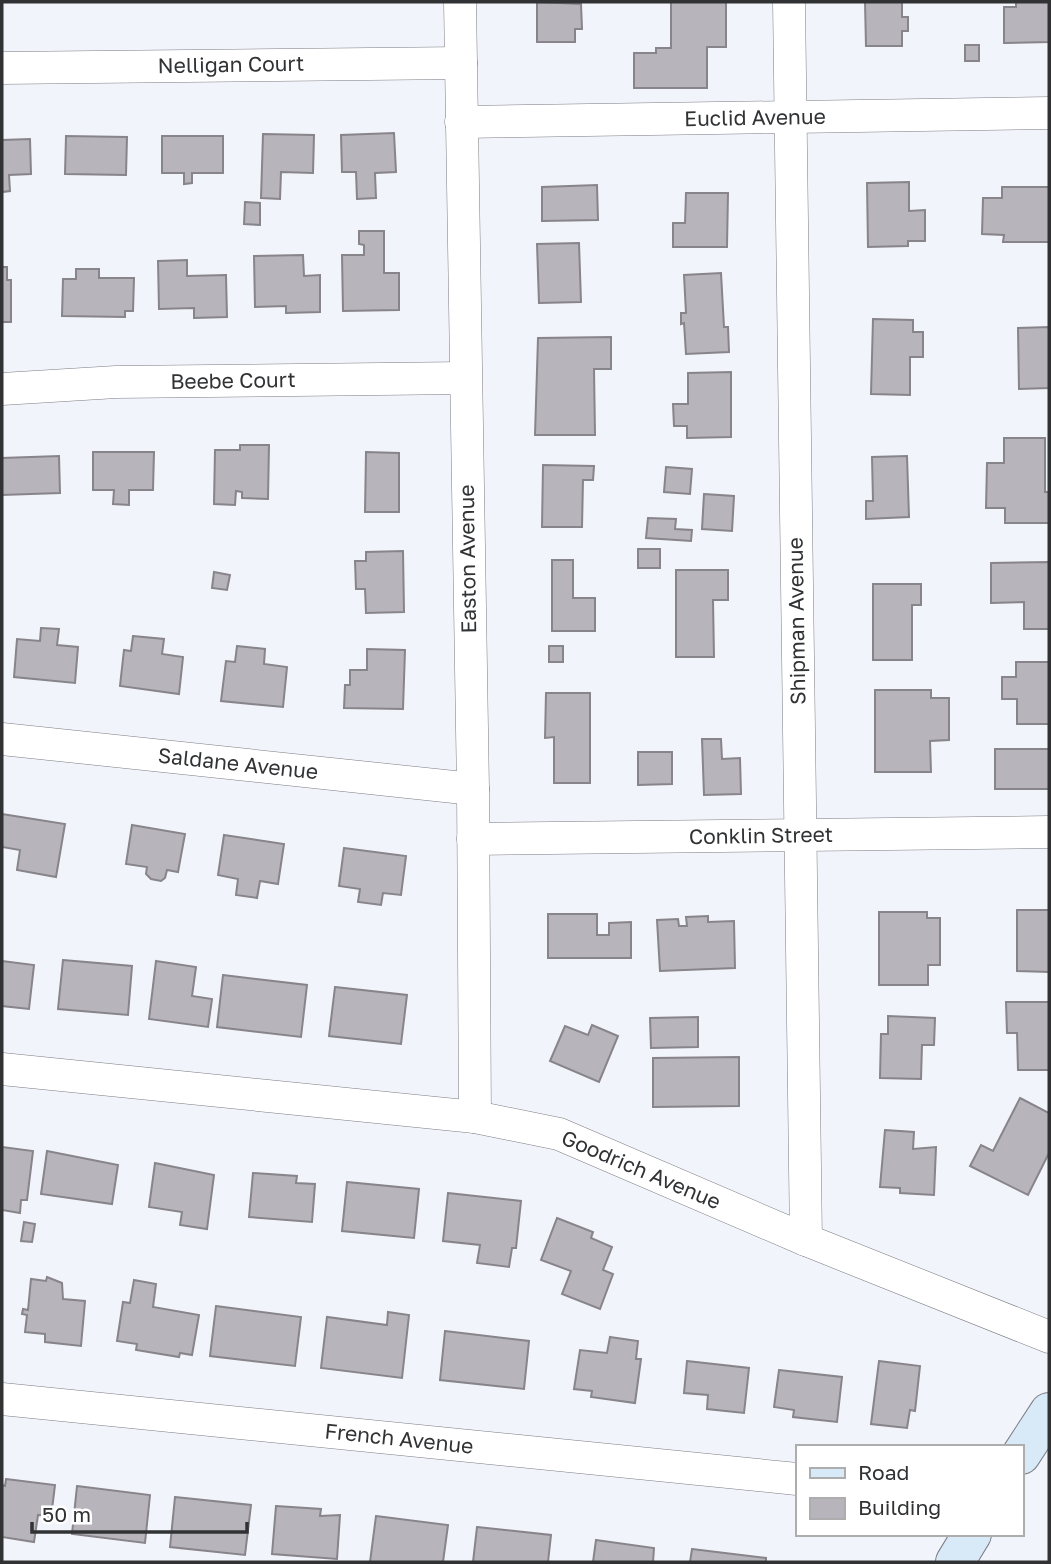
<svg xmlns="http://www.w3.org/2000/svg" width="1051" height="1564" viewBox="0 0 1051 1564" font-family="'Golos Text',sans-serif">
	<rect width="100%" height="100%" fill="#f2f4fb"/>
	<g fill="#b8b4bb" stroke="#87848a" stroke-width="2">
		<polygon points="537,2 581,4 582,29 575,29 575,42 537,42"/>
		<polygon points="671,2 726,2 726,47 707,47 707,88 634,88 634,53 656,53 656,48 671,48"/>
		<polygon points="865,2 902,2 902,17 908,17 908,31 902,31 902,46 866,46"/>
		<polygon points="1016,2 1049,2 1049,42 1004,43 1004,7 1016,7"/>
		<rect x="965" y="45" width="14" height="16"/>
		<polygon points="394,133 396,172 375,173 376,198 357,199 356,172 342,172 341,135"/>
		<polygon points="263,134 314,135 313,173 281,172 280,199 261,198"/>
		<polygon points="66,136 127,137 126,175 65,174"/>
		<polygon points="162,136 223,136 223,173 192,173 192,183 184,184 184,173 162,173"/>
		<polygon points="30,139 31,174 9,175 10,191 2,192 2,140"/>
		<polygon points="909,182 909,211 925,210 925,241 908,241 908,246 868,247 867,183"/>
		<polygon points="597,185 598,220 542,221 542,187"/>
		<polygon points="1002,187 1049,187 1049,242 1003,242 1004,235 982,234 983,198 1002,198"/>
		<polygon points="686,193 728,193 727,247 673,247 673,223 685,223"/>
		<polygon points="245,202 260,203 260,225 244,224"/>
		<polygon points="359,231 384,231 384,273 399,273 399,310 343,311 342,255 364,255 364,245 359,244"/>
		<polygon points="579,243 581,302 539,303 537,244"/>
		<polygon points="303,255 304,276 320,275 320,312 286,313 286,306 255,307 254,256"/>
		<polygon points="187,260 187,276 226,275 227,317 194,318 194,308 159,309 158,261"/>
		<polygon points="2,267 7,267 7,280 11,280 11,322 2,322"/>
		<polygon points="76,269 99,269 99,278 134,278 133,311 125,311 125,317 62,316 63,279 76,279"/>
		<polygon points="721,273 724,327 728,327 729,352 686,354 684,323 681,324 681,313 686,313 684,275"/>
		<polygon points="873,319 913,320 913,332 923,332 923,357 910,357 910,395 871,394"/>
		<polygon points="1049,327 1049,388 1019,389 1018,328"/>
		<polygon points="611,337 611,369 594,369 595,435 535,435 538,338"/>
		<polygon points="731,372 731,437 687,438 687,426 674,426 673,404 688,404 688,373"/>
		<polygon points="1004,438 1045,438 1045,492 1049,492 1049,523 1005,523 1005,508 986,508 987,463 1004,463"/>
		<polygon points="240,445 269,445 268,499 242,498 242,492 236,491 235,505 214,504 215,450 240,450"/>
		<polygon points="93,452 154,452 153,490 129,490 129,505 113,504 114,490 93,490"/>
		<polygon points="366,452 399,453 399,512 365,512"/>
		<polygon points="59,456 60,493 2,495 2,458"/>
		<polygon points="907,456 909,517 866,519 866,501 873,501 872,457"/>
		<polygon points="543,465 594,466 593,480 583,480 582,527 542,527"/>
		<polygon points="666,467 692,469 690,494 664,492"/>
		<polygon points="704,494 734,496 732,531 702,529"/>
		<polygon points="648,518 676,519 675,529 692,530 691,541 646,538"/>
		<rect x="638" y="549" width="22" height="19"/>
		<polygon points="403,551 404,612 366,613 365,589 356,589 355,561 366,561 366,552"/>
		<polygon points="552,560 573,560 573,598 595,598 595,631 552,631"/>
		<polygon points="1049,562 1049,629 1024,629 1024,602 991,603 991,563"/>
		<polygon points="676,570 728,570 728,600 713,600 714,657 676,657"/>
		<polygon points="214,572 230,575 227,590 212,588"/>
		<polygon points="873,584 921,584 921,605 912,605 912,660 873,660"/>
		<polygon points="41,628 59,629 57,645 78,647 75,683 14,677 17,639 40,641"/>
		<polygon points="133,636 164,639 162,654 183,657 179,694 120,686 124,650 131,651"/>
		<polygon points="237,646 265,649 264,664 287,667 283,707 221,701 226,661 235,662"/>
		<rect x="549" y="646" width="14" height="16"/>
		<polygon points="367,649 405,650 403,709 344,708 345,685 350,685 350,670 367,670"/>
		<polygon points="1016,662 1049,662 1049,724 1017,724 1017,699 1002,699 1002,677 1016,677"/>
		<polygon points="875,690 931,690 931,698 949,698 949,740 930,741 931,772 875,772"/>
		<polygon points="546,693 590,693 590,783 554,783 554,737 545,738"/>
		<polygon points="702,739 721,739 722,759 740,758 741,794 704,795"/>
		<rect x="995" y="749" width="54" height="40"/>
		<polygon points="638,752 672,752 672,784 638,785"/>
		<polygon points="2,814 65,824 56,877 17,870 20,850 2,847"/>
		<polygon points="132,825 185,834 178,872 167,870 165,878 161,881 151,879 146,874 147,867 126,864"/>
		<polygon points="224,835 284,844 278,884 260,881 257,898 236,895 238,879 218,875"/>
		<polygon points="344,848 406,856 401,895 383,893 381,905 358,902 360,889 339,886"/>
		<polygon points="1017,910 1049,910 1049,972 1017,971"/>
		<polygon points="879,912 927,912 927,918 940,918 940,965 928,965 928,985 879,985"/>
		<polygon points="548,914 597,914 597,935 609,935 609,923 631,922 631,958 548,958"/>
		<polygon points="708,916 708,922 734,921 735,968 660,971 657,920 678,919 679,926 687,926 686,917"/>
		<polygon points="63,960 132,966 128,1015 58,1009"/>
		<polygon points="2,961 34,965 29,1009 2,1006"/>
		<polygon points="156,961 196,967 192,996 212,999 208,1027 149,1019"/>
		<polygon points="223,975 307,985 301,1037 217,1027"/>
		<polygon points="335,987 407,995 401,1044 329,1036"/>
		<polygon points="1006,1002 1049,1002 1049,1070 1018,1070 1017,1033 1007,1033"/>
		<polygon points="888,1016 935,1018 934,1045 922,1045 921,1079 880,1078 881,1034 888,1034"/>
		<polygon points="698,1017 698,1047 651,1048 650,1018"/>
		<polygon points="592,1025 618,1036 599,1082 550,1061 565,1026 588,1035"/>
		<polygon points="739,1057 739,1106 653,1107 653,1058"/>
		<polygon points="1020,1098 1049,1113 1049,1153 1028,1195 970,1166 981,1145 993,1151"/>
		<polygon points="885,1130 914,1132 913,1149 936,1147 934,1195 900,1193 900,1188 880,1187"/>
		<polygon points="2,1147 33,1151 27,1200 21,1200 20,1213 2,1210"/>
		<polygon points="47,1151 118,1165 112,1204 41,1194"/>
		<polygon points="155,1163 214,1175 207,1229 180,1225 182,1212 149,1207"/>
		<polygon points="253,1173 297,1176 296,1183 315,1184 312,1222 249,1217"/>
		<polygon points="347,1182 419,1189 414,1238 342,1231"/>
		<polygon points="448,1193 521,1201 516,1248 512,1248 509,1267 477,1263 480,1245 443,1241"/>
		<polygon points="557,1218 593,1232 591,1238 612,1247 603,1270 613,1274 600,1309 562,1294 571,1271 541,1260"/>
		<polygon points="24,1222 35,1224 32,1242 21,1241"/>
		<polygon points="47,1277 62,1283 63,1299 85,1301 81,1346 45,1342 45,1334 25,1332 27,1315 22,1314 23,1309 28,1310 31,1279 46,1281"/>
		<polygon points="134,1280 156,1284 153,1307 199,1315 192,1355 180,1353 179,1357 136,1350 137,1344 117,1341 123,1302 130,1303"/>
		<polygon points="216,1306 301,1317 295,1366 210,1356"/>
		<polygon points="388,1312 409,1315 402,1378 321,1368 327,1317 387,1325"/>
		<polygon points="445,1331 529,1341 524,1389 440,1380"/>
		<polygon points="610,1337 638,1341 636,1359 641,1359 635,1403 591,1397 592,1391 574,1389 580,1350 607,1353"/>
		<polygon points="687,1361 749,1368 744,1413 707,1409 708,1395 684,1393"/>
		<polygon points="879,1361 920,1366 915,1411 910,1410 907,1428 871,1424"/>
		<polygon points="779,1370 842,1377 837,1422 793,1417 794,1410 774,1407"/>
		<polygon points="6,1479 55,1485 51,1517 38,1515 34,1542 2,1537 2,1485 5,1486"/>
		<polygon points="77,1486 150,1495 145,1543 72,1534"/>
		<polygon points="175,1497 251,1505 245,1555 170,1547"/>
		<polygon points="276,1506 321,1509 320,1516 340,1515 337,1559 272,1554"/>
		<polygon points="376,1516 448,1525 443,1562 370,1562"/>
		<polygon points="477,1527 551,1535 548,1562 473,1562"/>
		<polygon points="596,1540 654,1548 653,1562 593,1562"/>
		<polygon points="692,1549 766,1558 766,1562 690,1562"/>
	</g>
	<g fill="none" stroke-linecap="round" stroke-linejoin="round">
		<defs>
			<g id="street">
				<polyline points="460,2 473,789 475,1117"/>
				<polyline points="789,2 806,1240"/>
				<polyline points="2,68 461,63"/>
				<polyline points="461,122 1049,113"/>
				<polyline points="2,389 116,382 464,378"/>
				<polyline points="2,739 473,789"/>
				<polyline points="473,839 1049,832"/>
				<polyline points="2,1069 475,1117 559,1134 806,1240 1049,1337"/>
				<polyline points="2,1399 797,1479"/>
			</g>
			<g id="secondary">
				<polyline points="1021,1455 1049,1412"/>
				<polyline points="955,1562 972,1534"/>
			</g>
		</defs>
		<use href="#street" stroke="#7c7d84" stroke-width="33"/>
		<use href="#secondary" stroke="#7c7d84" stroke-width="40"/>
		<use href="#street" stroke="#fff" stroke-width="32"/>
		<use href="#secondary" stroke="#d8e9f8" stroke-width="38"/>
	</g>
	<g text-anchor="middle" stroke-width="5" stroke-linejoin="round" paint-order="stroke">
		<g font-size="21" fill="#313234" stroke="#fff">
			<text transform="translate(231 65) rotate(-1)" y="7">Nelligan Court</text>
			<text transform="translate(755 118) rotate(-1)" y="7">Euclid Avenue</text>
			<text transform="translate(233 381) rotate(-1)" y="7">Beebe Court</text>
			<text transform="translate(468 559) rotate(-91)" y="7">Easton Avenue</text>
			<text transform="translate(797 621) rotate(-91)" y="7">Shipman Avenue</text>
			<text transform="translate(238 764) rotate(6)" y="7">Saldane Avenue</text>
			<text transform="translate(761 836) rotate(-1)" y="7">Conklin Street</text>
			<text transform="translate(641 1170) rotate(23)" y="7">Goodrich Avenue</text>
			<text transform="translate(399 1439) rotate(6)" y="7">French Avenue</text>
		</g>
	</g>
	<rect width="1051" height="1564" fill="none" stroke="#313234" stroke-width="7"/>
	<rect x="796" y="1445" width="228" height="91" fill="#ffffff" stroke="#adadae" stroke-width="2"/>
	<rect x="810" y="1468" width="35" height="10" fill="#d8e9f8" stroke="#adadae" stroke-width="2"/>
	<text x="858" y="1480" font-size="21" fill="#313234">Road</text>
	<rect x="810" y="1498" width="35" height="21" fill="#b8b4bb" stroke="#adadae" stroke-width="2"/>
	<text x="858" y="1515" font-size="21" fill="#313234">Building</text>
	<path d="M32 1522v10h215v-10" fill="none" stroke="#313234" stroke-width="3.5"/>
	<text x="42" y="1522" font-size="21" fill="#313234" stroke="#ffffff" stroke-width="5" paint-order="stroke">50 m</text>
</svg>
